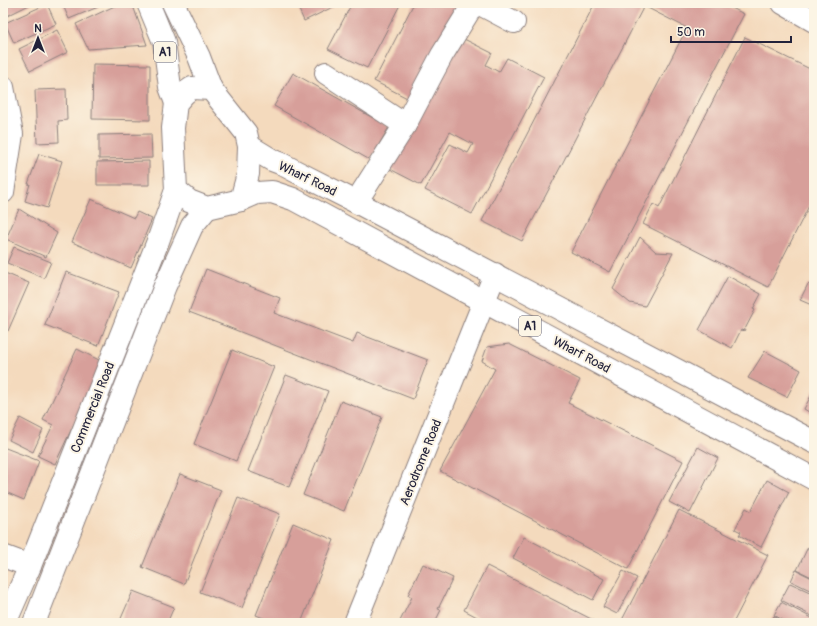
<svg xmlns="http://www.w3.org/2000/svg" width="817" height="626" viewBox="0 0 817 626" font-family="Pangolin,sans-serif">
	<rect width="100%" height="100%" fill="#fcf5e5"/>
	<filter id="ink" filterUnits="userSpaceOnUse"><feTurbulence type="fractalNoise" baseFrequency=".025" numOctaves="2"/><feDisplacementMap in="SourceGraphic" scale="8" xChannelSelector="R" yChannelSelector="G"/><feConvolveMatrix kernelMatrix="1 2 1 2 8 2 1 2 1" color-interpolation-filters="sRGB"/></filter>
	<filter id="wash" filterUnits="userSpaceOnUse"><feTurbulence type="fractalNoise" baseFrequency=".012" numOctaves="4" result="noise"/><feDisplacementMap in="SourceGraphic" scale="16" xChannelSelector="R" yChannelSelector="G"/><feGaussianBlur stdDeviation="0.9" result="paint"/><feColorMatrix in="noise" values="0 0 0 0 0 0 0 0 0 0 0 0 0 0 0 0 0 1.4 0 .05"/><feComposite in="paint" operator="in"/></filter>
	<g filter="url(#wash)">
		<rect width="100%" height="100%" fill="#f4dabd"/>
		<g id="blocks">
			<g fill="#d79f9a">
				<polygon points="3,3 33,3 7,16 3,9"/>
				<polygon points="62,3 96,3 98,7 69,19"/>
				<polygon points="121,3 132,3 147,45 88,49 76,24"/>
				<polygon points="296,3 335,3 333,7 304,21"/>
				<polygon points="352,3 401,3 367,68 328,49"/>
				<polygon points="414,3 465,3 413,101 374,81"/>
				<polygon points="595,3 722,3 744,14 610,272 571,252 687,28 644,6 522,241 482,221"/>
				<polygon points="47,4 56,24 14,43 5,23"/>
				<polygon points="57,30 68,52 30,71 19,49"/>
				<polygon points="460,37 492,53 486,65 499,72 507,58 544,77 472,214 425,190 450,144 468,153 473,144 450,132 421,185 390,169"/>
				<polygon points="745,37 814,71 814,196 768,287 643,224 653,204 659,208"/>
				<polygon points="93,64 150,65 150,120 92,119"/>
				<polygon points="293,73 389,127 370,160 274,106"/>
				<polygon points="66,89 67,120 58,121 59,142 37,143 35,90"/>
				<polygon points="151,134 152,158 99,159 99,135"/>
				<polygon points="39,154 62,161 47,208 25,201 30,184 28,184"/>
				<polygon points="149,161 149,185 97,185 97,162"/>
				<polygon points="91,199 134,218 137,212 152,219 131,268 72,242"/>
				<polygon points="19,209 57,233 46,257 6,239"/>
				<polygon points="640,237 656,252 673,253 645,306 630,303 613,289"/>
				<polygon points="14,247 51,262 44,278 7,263"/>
				<polygon points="206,269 280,298 274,313 353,343 357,333 428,360 413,399 189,312"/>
				<polygon points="66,272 119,292 98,346 45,325"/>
				<polygon points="5,273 29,283 8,331 3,329 3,278"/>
				<polygon points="728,276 761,294 753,309 755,310 744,331 741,330 732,348 699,330"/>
				<polygon points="808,284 814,287 814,306 800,300"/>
				<polygon points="509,344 580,380 568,403 683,461 628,569 440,471 495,369 482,361 487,347"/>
				<polygon points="77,349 103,362 55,464 38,456 53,425 43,420"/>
				<polygon points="232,350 274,367 236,461 194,444"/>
				<polygon points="765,351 801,370 787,397 748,378"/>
				<polygon points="286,375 328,391 289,487 248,471"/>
				<polygon points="814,390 814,415 804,409"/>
				<polygon points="341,401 382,417 344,511 303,495"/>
				<polygon points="20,418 43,430 33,452 9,440"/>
				<polygon points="3,447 39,461 24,500 3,491"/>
				<polygon points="698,447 718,458 690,513 669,502"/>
				<polygon points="180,474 221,490 184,584 142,567"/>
				<polygon points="767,480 789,492 761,547 739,535 741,532 735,529 746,508 751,511"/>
				<polygon points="238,498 280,514 242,608 200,592"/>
				<polygon points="679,510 768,555 733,623 627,623 622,620"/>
				<polygon points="293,523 334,540 301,623 276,623 256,615"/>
				<polygon points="524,537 604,579 593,600 513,558"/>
				<polygon points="808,547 814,550 814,578 797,570"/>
				<polygon points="423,564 453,578 438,609 441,610 435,622 432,621 431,623 399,623 412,597 408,595"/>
				<polygon points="487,566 599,623 488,623 464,610"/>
				<polygon points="796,570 814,579 814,592 791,581"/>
				<polygon points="623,571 637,578 617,614 603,607"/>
				<polygon points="790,583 814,594 814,617 781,600"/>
				<polygon points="133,591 174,607 167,623 119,623"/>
				<polygon points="781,602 814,619 814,623 788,623 774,615"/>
				<polygon points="774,616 785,623 769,623"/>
			</g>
		</g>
	</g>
	<g filter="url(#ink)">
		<use href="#blocks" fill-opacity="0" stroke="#8b7e7c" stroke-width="1"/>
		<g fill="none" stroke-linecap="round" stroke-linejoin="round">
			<defs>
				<g id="minor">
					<polyline points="478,3 514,22"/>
					<polyline points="783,3 814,21"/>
					<polyline points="326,73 405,125 356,202"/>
					<polyline points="3,87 12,134 3,192"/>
					<polyline points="405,125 442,55 474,3"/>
					<polyline points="3,556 30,566"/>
					<polyline points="355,623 495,274"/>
				</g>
				<g id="major">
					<polyline points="148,3 164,42 170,87 176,103"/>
					<polyline points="173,3 199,57 211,89"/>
					<polygon points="192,88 211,89 246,133 249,146 248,174 241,200 207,208 189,201 176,190 173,128 176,103 185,93"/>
					<polyline points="249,146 272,160 280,163 295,171 356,202 814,442"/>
					<polyline points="241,200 257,193 272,192 293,199 814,479"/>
					<polyline points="5,623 30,566 158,241 169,210 176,190"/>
					<polyline points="34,623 165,286 192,226 207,208"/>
				</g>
			</defs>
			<use href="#minor" stroke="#8b7e7c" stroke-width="24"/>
			<use href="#major" stroke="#8b7e7c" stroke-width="24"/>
			<use href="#minor" stroke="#fff" stroke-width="22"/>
			<use href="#major" stroke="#fff" stroke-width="22"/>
		</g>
	</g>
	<g text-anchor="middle" stroke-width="4" stroke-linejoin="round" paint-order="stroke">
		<g fill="#fcf5e5" stroke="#63616e" stroke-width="1">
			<rect x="154" y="42" width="22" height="20" rx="3"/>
			<rect x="519" y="316" width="22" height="20" rx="3"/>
		</g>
		<g font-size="12" font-weight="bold" fill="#22223b">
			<text x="165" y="56">A1</text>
			<text x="530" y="330">A1</text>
		</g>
		<g font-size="13" fill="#22223b" stroke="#fcf5e5">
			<text transform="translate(308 178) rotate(26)" y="5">Wharf Road</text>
			<text transform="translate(582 354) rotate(28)" y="5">Wharf Road</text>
			<text transform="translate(92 407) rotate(-68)" y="5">Commercial Road</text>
			<text transform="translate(420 462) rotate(-68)" y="5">Aerodrome Road</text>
		</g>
	</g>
	<rect width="817" height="626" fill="none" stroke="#fcf5e5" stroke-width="16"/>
	<g transform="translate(38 38)" stroke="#fcf5e5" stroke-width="3" paint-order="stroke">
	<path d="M0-3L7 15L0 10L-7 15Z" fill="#22223b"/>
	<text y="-6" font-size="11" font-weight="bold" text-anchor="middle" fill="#22223b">N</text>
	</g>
	<path d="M671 36v6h120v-6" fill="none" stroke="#22223b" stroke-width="2"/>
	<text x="677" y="36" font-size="12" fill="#22223b" stroke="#fcf5e5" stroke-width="3" paint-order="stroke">50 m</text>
</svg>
